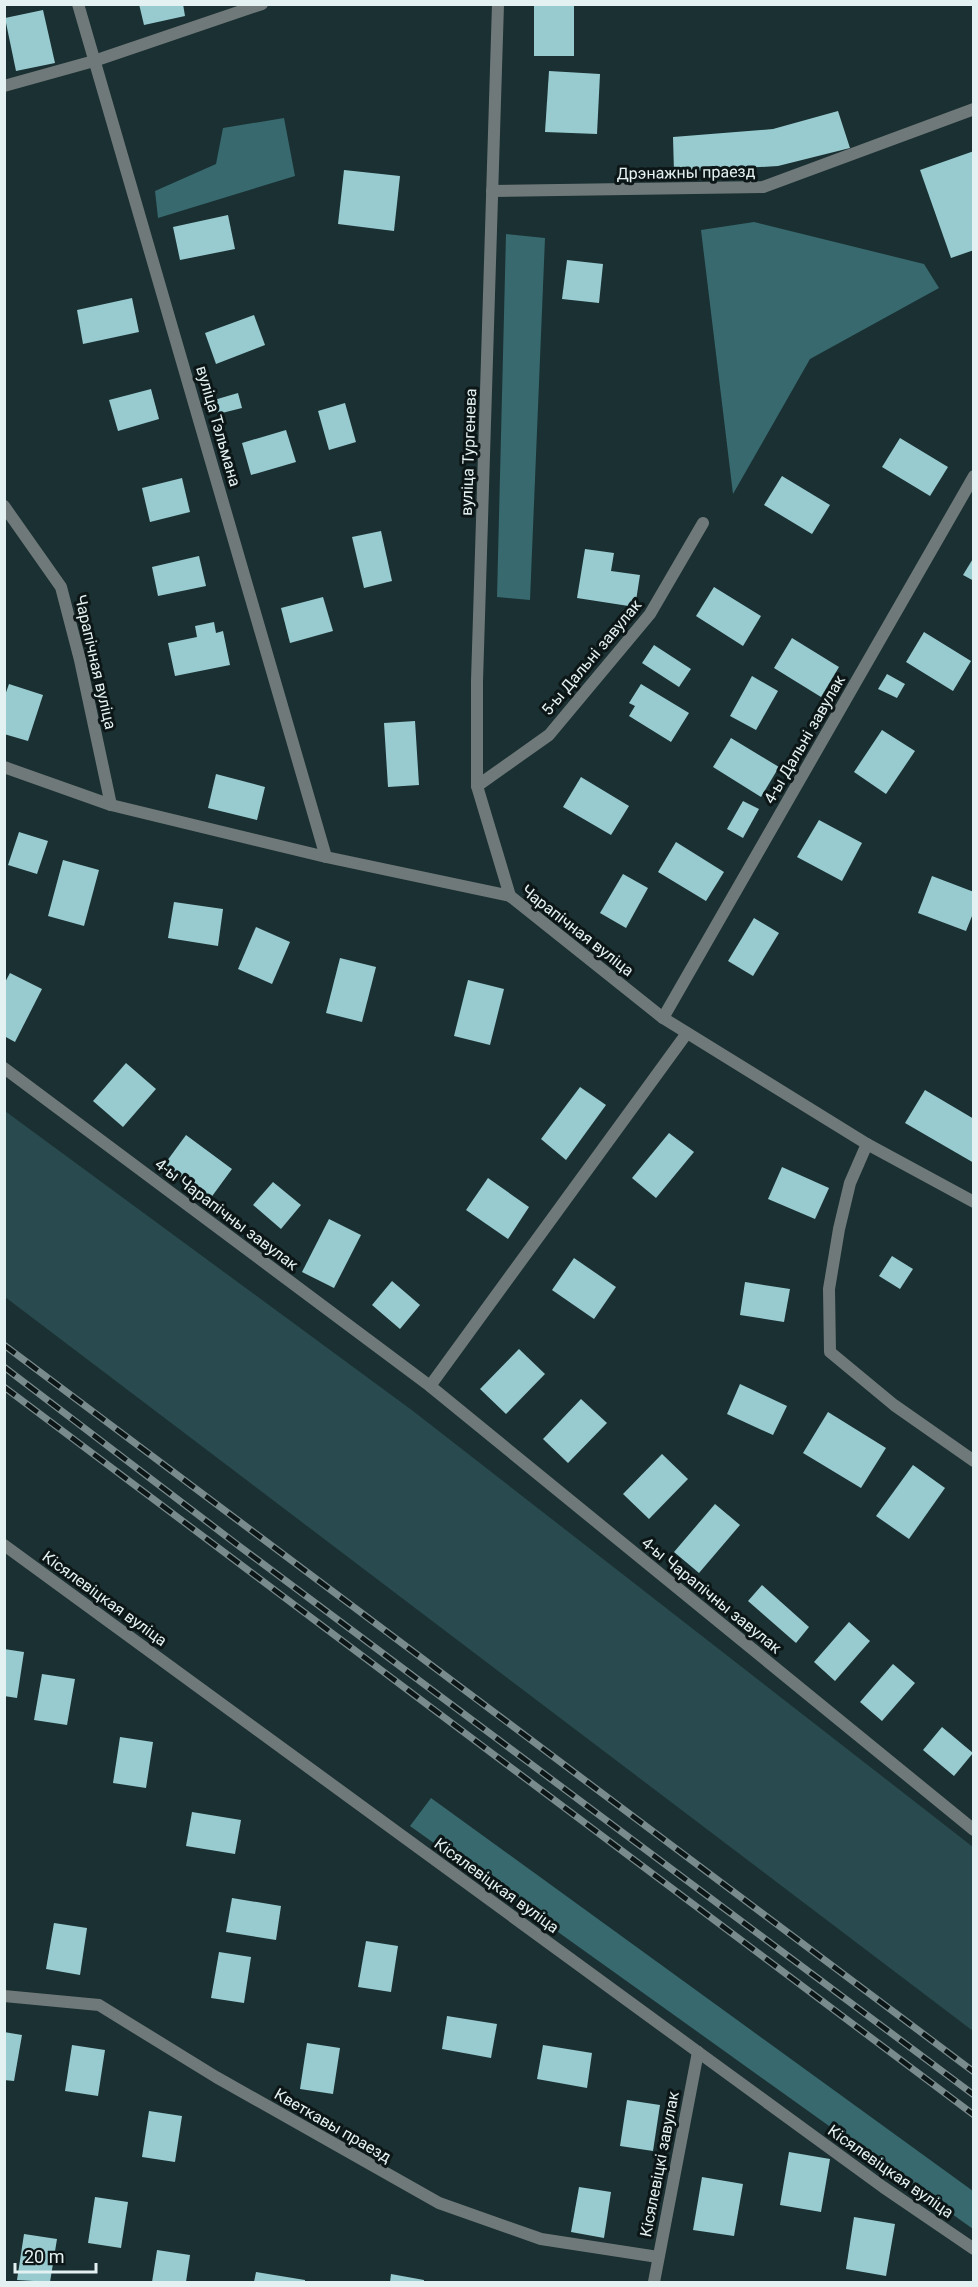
<svg xmlns="http://www.w3.org/2000/svg" width="978" height="2287" viewBox="0 0 978 2287" font-family="Roboto,sans-serif">
	<rect width="100%" height="100%" fill="#1b3032"/>
	<polygon fill="#294a4e" points="5,1111 413,1411 973,1847 973,2031 5,1297"/>
	<g fill="#37696e">
		<polygon points="284,118 295,176 158,218 155,191 216,164 223,128"/>
		<polygon points="754,222 924,264 939,288 810,359 733,494 701,230"/>
		<polygon points="506,234 545,238 530,600 497,597"/>
		<polygon points="431,1798 973,2191 973,2229 410,1826"/>
	</g>
	<g fill="#97cbd0">
		<polygon points="139,4 183,4 185,16 144,25"/>
		<rect x="534" y="4" width="40" height="52"/>
		<polygon points="43,10 55,63 16,71 5,18"/>
		<polygon points="549,71 600,74 597,134 545,132"/>
		<polygon points="838,111 850,148 778,166 674,172 673,137 773,129"/>
		<polygon points="974,151 974,250 951,258 920,170"/>
		<polygon points="344,170 400,176 394,231 338,224"/>
		<polygon points="228,215 235,249 180,260 173,227"/>
		<polygon points="567,260 603,264 599,303 562,299"/>
		<polygon points="132,298 139,332 83,344 77,310"/>
		<polygon points="254,315 265,345 216,364 205,333"/>
		<polygon points="151,389 159,419 118,431 109,400"/>
		<polygon points="238,393 242,408 218,414 214,400"/>
		<polygon points="345,403 356,442 329,450 318,411"/>
		<polygon points="286,430 296,462 251,475 242,443"/>
		<polygon points="900,438 948,467 930,496 882,467"/>
		<polygon points="782,476 830,505 812,534 764,505"/>
		<polygon points="182,478 190,512 150,522 142,488"/>
		<polygon points="381,531 392,581 364,588 352,537"/>
		<polygon points="585,549 614,553 611,571 640,575 635,607 577,598"/>
		<polygon points="199,556 206,586 158,596 152,567"/>
		<polygon points="974,557 974,581 963,575"/>
		<polygon points="714,587 761,616 743,646 696,616"/>
		<polygon points="323,597 333,631 290,643 281,608"/>
		<polygon points="214,622 216,633 223,631 230,665 175,676 168,643 197,637 195,626"/>
		<polygon points="924,632 971,661 953,691 906,662"/>
		<polygon points="792,638 839,667 821,697 774,668"/>
		<polygon points="654,645 691,669 679,687 642,663"/>
		<polygon points="887,674 905,684 897,698 878,689"/>
		<polygon points="752,676 778,691 756,730 730,716"/>
		<polygon points="9,684 43,695 28,741 4,734 4,698"/>
		<polygon points="641,684 689,713 671,742 629,716 635,706 629,703"/>
		<polygon points="415,721 419,785 388,787 384,723"/>
		<polygon points="882,730 915,751 886,794 854,772"/>
		<polygon points="731,738 779,767 761,797 713,767"/>
		<polygon points="216,774 265,787 257,820 208,808"/>
		<polygon points="581,777 629,806 611,835 563,807"/>
		<polygon points="743,801 759,809 743,838 727,829"/>
		<polygon points="819,820 862,843 842,881 797,857"/>
		<polygon points="19,832 48,841 37,874 8,865"/>
		<polygon points="676,842 724,872 706,901 658,872"/>
		<polygon points="63,860 99,870 84,926 48,916"/>
		<polygon points="623,874 648,888 626,928 600,913"/>
		<polygon points="932,876 974,892 974,911 966,931 918,913"/>
		<polygon points="174,902 223,909 218,946 168,938"/>
		<polygon points="754,918 779,933 753,976 728,961"/>
		<polygon points="256,927 290,942 272,984 238,969"/>
		<polygon points="340,958 376,967 362,1022 326,1013"/>
		<polygon points="10,973 42,989 15,1042 4,1036 4,984"/>
		<polygon points="468,980 504,989 490,1045 454,1036"/>
		<polygon points="126,1063 156,1089 123,1127 93,1101"/>
		<polygon points="580,1087 606,1105 566,1160 541,1139"/>
		<polygon points="925,1090 974,1119 974,1163 905,1123"/>
		<polygon points="669,1133 694,1152 656,1198 632,1178"/>
		<polygon points="186,1135 232,1169 210,1199 164,1165"/>
		<polygon points="782,1167 829,1188 815,1219 768,1199"/>
		<polygon points="488,1178 529,1207 508,1239 466,1210"/>
		<polygon points="273,1182 301,1205 281,1229 253,1205"/>
		<polygon points="329,1219 361,1235 334,1288 302,1272"/>
		<polygon points="892,1256 913,1269 900,1289 879,1276"/>
		<polygon points="574,1258 616,1287 594,1319 552,1290"/>
		<polygon points="392,1281 420,1305 400,1329 372,1305"/>
		<polygon points="745,1282 790,1289 784,1322 740,1315"/>
		<polygon points="519,1349 545,1374 506,1414 480,1389"/>
		<polygon points="740,1384 787,1406 773,1435 727,1414"/>
		<polygon points="581,1399 607,1423 568,1463 543,1439"/>
		<polygon points="828,1412 886,1448 861,1488 803,1453"/>
		<polygon points="662,1454 688,1479 649,1519 623,1494"/>
		<polygon points="913,1465 945,1488 909,1539 876,1516"/>
		<polygon points="715,1504 740,1525 699,1573 674,1552"/>
		<polygon points="762,1585 809,1627 796,1643 748,1601"/>
		<polygon points="849,1622 870,1641 835,1681 814,1662"/>
		<polygon points="4,1649 24,1652 17,1698 4,1696"/>
		<polygon points="893,1664 915,1683 882,1721 860,1702"/>
		<polygon points="42,1674 75,1679 67,1725 34,1720"/>
		<polygon points="942,1727 973,1753 954,1776 923,1750"/>
		<polygon points="120,1737 153,1742 146,1788 113,1783"/>
		<polygon points="192,1812 241,1820 235,1854 186,1846"/>
		<polygon points="232,1898 281,1906 276,1940 226,1932"/>
		<polygon points="54,1923 87,1928 80,1975 46,1969"/>
		<polygon points="366,1941 398,1946 391,1992 358,1987"/>
		<polygon points="219,1952 251,1957 244,2003 211,1998"/>
		<polygon points="447,2016 497,2024 491,2058 442,2049"/>
		<polygon points="4,2032 22,2035 14,2081 4,2080"/>
		<polygon points="307,2043 340,2048 333,2094 300,2089"/>
		<polygon points="72,2045 105,2050 98,2096 65,2091"/>
		<polygon points="543,2045 592,2053 587,2088 537,2079"/>
		<polygon points="627,2100 660,2105 653,2151 620,2146"/>
		<polygon points="149,2111 182,2116 175,2162 142,2157"/>
		<polygon points="789,2152 830,2159 821,2212 780,2205"/>
		<polygon points="702,2177 743,2184 734,2236 693,2230"/>
		<polygon points="579,2187 611,2192 604,2238 571,2232"/>
		<polygon points="95,2197 128,2202 121,2248 88,2243"/>
		<polygon points="854,2217 895,2224 886,2276 846,2269"/>
		<polygon points="24,2234 57,2239 50,2282 17,2280"/>
		<polygon points="157,2250 190,2255 186,2282 152,2282"/>
		<polygon points="256,2272 305,2280 305,2282 254,2282"/>
		<polygon points="391,2274 424,2280 424,2282 390,2282"/>
	</g>
	<g fill="none" stroke-linecap="round" stroke-linejoin="round">
		<g stroke="#6f797a" stroke-width="12">
			<polyline points="78,4 326,857"/>
			<polyline points="4,86 94,61 262,4"/>
			<polyline points="492,191 763,187 974,109"/>
			<polyline points="4,506 61,587 80,660 111,805"/>
			<polyline points="4,767 111,805 326,857 510,896 477,786 477,681 498,4"/>
			<polyline points="477,786 549,735 650,614 703,523"/>
			<polyline points="663,1018 974,476"/>
			<polyline points="4,1068 430,1386 974,1830"/>
			<polyline points="867,1144 850,1183 839,1229 829,1289 830,1352 894,1405 974,1461"/>
			<polyline points="430,1386 687,1033"/>
			<polyline points="4,1545 698,2052 883,2187 974,2249"/>
			<polyline points="4,1996 99,2005 216,2077 439,2203 541,2239 658,2257"/>
			<polyline points="654,2282 698,2052"/>
		</g>
		<polyline stroke="#6f797a" stroke-width="12" points="510,896 663,1018 867,1144 974,1202"/>
		<defs>
			<g id="rail">
				<polyline points="4,1345 974,2072"/>
				<polyline points="4,1367 239,1546 974,2095"/>
				<polyline points="4,1387 974,2115"/>
			</g>
		</defs>
		<use href="#rail" stroke="#7a8b8d" stroke-width="7"/>
		<use href="#rail" stroke="#0d1617" stroke-width="4.5" stroke-dasharray="14" stroke-linecap="butt"/>
	</g>
	<g text-anchor="middle" stroke-width="6" stroke-linejoin="round" paint-order="stroke">
		<g font-size="16" fill="#e4f1f2" stroke="#0d1617">
			<text transform="translate(686 172) rotate(-1)" y="6">Дрэнажны праезд</text>
			<text transform="translate(219 426) rotate(74)" y="6">вуліца Тэльмана</text>
			<text transform="translate(468 452) rotate(-88)" y="6">вуліца Тургенева</text>
			<text transform="translate(591 657) rotate(-50)" y="6">5-ы Дальні завулак</text>
			<text transform="translate(96 662) rotate(77)" y="6">Чарапічная вуліца</text>
			<text transform="translate(804 739) rotate(-60)" y="6">4-ы Дальні завулак</text>
			<text transform="translate(578 930) rotate(38)" y="6">Чарапічная вуліца</text>
			<text transform="translate(227 1214) rotate(37)" y="6">4-ы Чарапічны завулак</text>
			<text transform="translate(712 1595) rotate(39)" y="6">4-ы Чарапічны завулак</text>
			<text transform="translate(105 1598) rotate(36)" y="6">Кісялевіцкая вуліца</text>
			<text transform="translate(497 1885) rotate(36)" y="6">Кісялевіцкая вуліца</text>
			<text transform="translate(333 2125) rotate(30)" y="6">Кветкавы праезд</text>
			<text transform="translate(659 2164) rotate(-79)" y="6">Кісялевіцкі завулак</text>
			<text transform="translate(891 2171) rotate(35)" y="6">Кісялевіцкая вуліца</text>
		</g>
	</g>
	<rect width="978" height="2287" fill="none" stroke="#e4f1f2" stroke-width="12"/>
	<path d="M15 2263v9h81v-9" fill="none" stroke="#e4f1f2" stroke-width="3"/>
	<text x="24" y="2263" font-size="18" fill="#e4f1f2" stroke="#0d1617" stroke-width="4.5" paint-order="stroke">20 m</text>
</svg>
